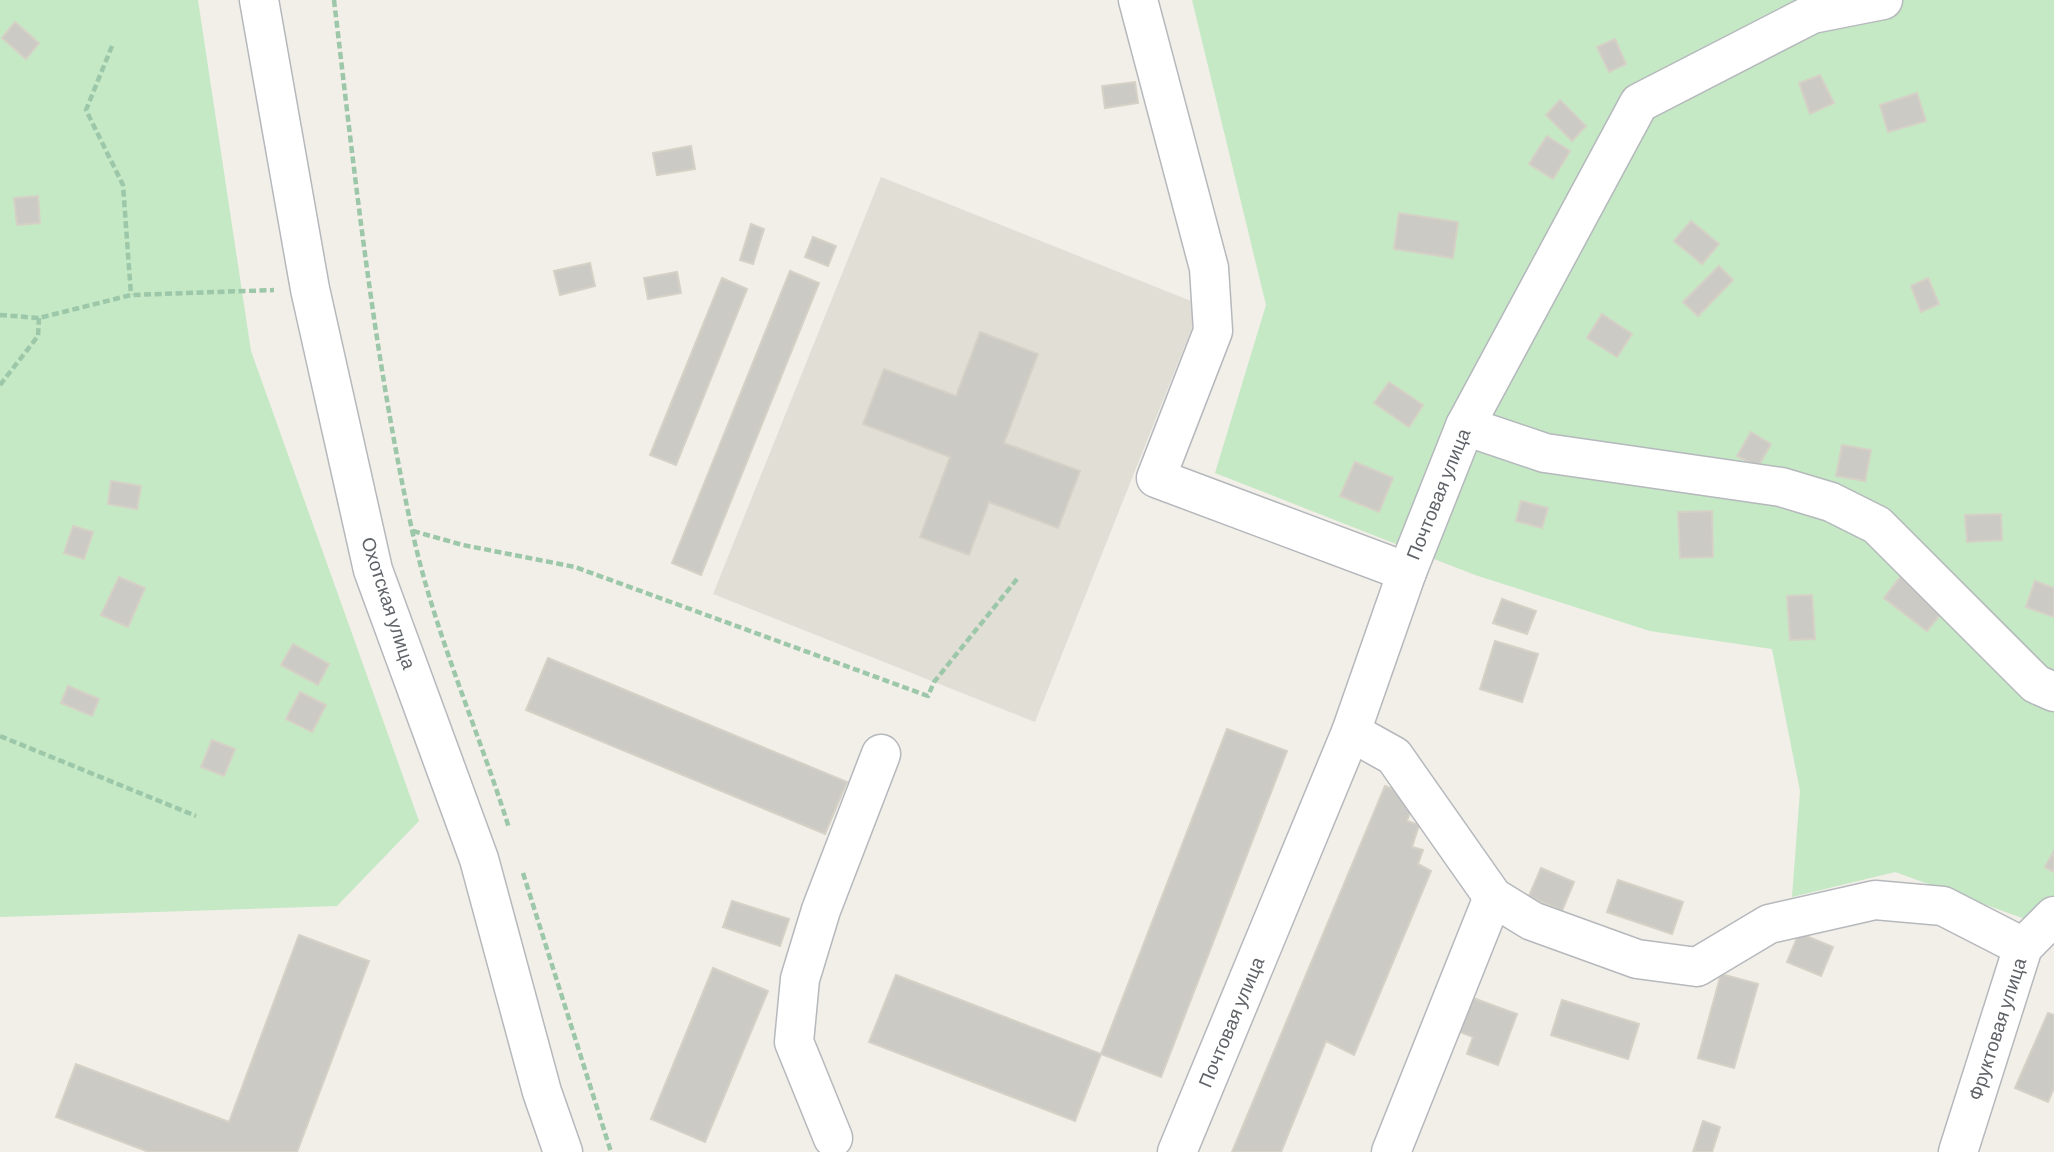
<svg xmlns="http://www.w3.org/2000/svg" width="2054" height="1152" viewBox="0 0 2054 1152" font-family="Barlow,sans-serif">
	<rect width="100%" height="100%" fill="#f1efe8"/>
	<polygon fill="#e1ded6" points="881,177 1201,305 1035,722 713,594"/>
	<g fill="#c5e8c5">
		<polygon points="0,0 198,0 251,351 419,821 337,906 0,917"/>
		<polygon points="1192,0 2054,0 2054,898 2036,923 1895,872 1792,897 1800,791 1772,649 1650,631 1475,575 1215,473 1266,305"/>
	</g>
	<g fill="#cccac5" stroke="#d6d1c6" stroke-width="2">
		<polygon points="15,22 39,43 26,59 2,38"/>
		<polygon points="1615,39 1626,64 1609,72 1597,47"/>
		<polygon points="1820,75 1834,103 1810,114 1799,83"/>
		<polygon points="1135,82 1138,103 1105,108 1102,86"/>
		<polygon points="1917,93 1926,121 1888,132 1880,105"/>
		<polygon points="1560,100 1586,126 1572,141 1546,115"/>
		<polygon points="1547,136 1570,151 1553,179 1529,164"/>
		<polygon points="691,146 695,169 657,175 653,153"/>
		<polygon points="38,196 40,223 17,225 14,198"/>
		<polygon points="1399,213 1458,222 1453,258 1394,249"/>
		<polygon points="1691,221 1719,244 1702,264 1674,241"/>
		<polygon points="751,224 764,229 753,264 740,260"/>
		<polygon points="813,237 836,246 828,266 805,257"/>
		<polygon points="590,263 595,286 560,295 554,271"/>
		<polygon points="1719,266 1733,280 1698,316 1683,302"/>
		<polygon points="790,271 819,283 701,575 672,563"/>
		<polygon points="677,272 681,293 648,299 644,278"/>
		<polygon points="722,278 747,289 676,465 650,455"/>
		<polygon points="1928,278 1939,304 1921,312 1911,286"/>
		<polygon points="1602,314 1632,334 1617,357 1587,338"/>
		<polygon points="980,332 1038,354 1004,443 1080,471 1058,528 989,502 969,555 920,537 950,457 863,424 884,369 956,396"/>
		<polygon points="1389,382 1423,405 1409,427 1374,403"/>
		<polygon points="1751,432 1771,444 1758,467 1737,456"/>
		<polygon points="1842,445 1871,450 1865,481 1836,476"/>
		<polygon points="1355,462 1393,478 1379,512 1340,496"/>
		<polygon points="111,481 141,486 137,509 108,504"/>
		<polygon points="1521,501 1548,508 1542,528 1516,521"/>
		<polygon points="1712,511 1713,557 1680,558 1678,512"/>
		<polygon points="2001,514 2002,540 1967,542 1965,515"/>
		<polygon points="73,526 93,532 84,559 64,553"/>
		<polygon points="1901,576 1944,610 1927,631 1884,598"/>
		<polygon points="119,577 145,588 128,627 101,615"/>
		<polygon points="2035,581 2054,588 2054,617 2026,607"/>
		<polygon points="1812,595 1815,639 1790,640 1787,596"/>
		<polygon points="1502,599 1536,611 1527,634 1493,623"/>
		<polygon points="1495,641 1538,654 1522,702 1480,689"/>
		<polygon points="293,644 329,664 318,685 281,665"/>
		<polygon points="548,658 847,782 825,834 526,710"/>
		<polygon points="68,686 99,699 92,716 61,703"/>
		<polygon points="300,692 326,705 312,732 286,719"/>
		<polygon points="1227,729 1287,751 1161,1077 1101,1054"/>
		<polygon points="212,740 235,749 224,776 201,767"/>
		<polygon points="1385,786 1415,798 1407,821 1419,825 1412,847 1423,850 1418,864 1431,871 1354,1055 1326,1041 1281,1152 1232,1152"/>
		<polygon points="2054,851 2054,872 2045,867"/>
		<polygon points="1541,868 1574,882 1562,911 1529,896"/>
		<polygon points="1618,880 1683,902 1672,934 1607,912"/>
		<polygon points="732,901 789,919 780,946 723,927"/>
		<polygon points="1799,933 1833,947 1821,976 1787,962"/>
		<polygon points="299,935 369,961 297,1152 149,1152 56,1117 76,1064 229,1122"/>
		<polygon points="713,968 768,991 705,1142 651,1119"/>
		<polygon points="1721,974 1758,984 1734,1068 1698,1058"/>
		<polygon points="896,975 1101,1054 1075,1121 869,1042"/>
		<polygon points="1473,998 1517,1014 1498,1065 1467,1054 1473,1037 1460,1032"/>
		<polygon points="1562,1000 1639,1024 1628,1059 1551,1035"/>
		<polygon points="2048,1013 2054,1015 2054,1088 2048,1102 2015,1088"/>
		<polygon points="1703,1121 1720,1127 1712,1152 1693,1152"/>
	</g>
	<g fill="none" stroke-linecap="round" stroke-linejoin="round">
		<defs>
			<g id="minor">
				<polyline points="259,0 310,289 373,570 479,859 542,1092 563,1152"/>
				<polyline points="1138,0 1209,268 1213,331 1156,478 1407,572"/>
				<polyline points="1465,426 1545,453 1781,487 1831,502 1877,525 2036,684 2054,692"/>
				<polyline points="1351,732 1394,756 1493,897 1532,921 1637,959 1697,967 1769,924 1875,900 1943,906 2023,947"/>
				<polyline points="833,1138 794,1042 800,979 821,910 881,754"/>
				<polyline points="1177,1152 1351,732 1407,572 1465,426 1639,103 1812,14 1883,0"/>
				<polyline points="1391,1152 1493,897"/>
				<polyline points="1958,1152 2023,947 2054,916"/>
			</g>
		</defs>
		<use href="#minor" stroke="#b5b8bc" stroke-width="41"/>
		<g stroke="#9cc7a9" stroke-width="4.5" stroke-dasharray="7 3.5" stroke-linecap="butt">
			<path d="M334,0C355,177 374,356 412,530C434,632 478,729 509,828"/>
			<polyline points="112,46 86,110 123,185 131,295"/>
			<polyline points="0,315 39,318 131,295 274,290"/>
			<polyline points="0,385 38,336 39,318"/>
			<polyline points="413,531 463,545 575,567 928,696 934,682 1017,579"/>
			<polyline points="0,736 196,816"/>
			<polyline points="523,873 611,1152"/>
		</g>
		<use href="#minor" stroke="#fff" stroke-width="38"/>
	</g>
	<g text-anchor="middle" stroke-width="6" stroke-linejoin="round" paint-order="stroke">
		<g font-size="19" fill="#5f6368" stroke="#fff">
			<text transform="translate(1438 494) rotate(-68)" y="7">Почтовая улица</text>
			<text transform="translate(389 603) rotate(72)" y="7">Охотская улица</text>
			<text transform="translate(1231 1022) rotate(-67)" y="7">Почтовая улица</text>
			<text transform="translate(1997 1029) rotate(-72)" y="7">Фруктовая улица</text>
		</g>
	</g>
</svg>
